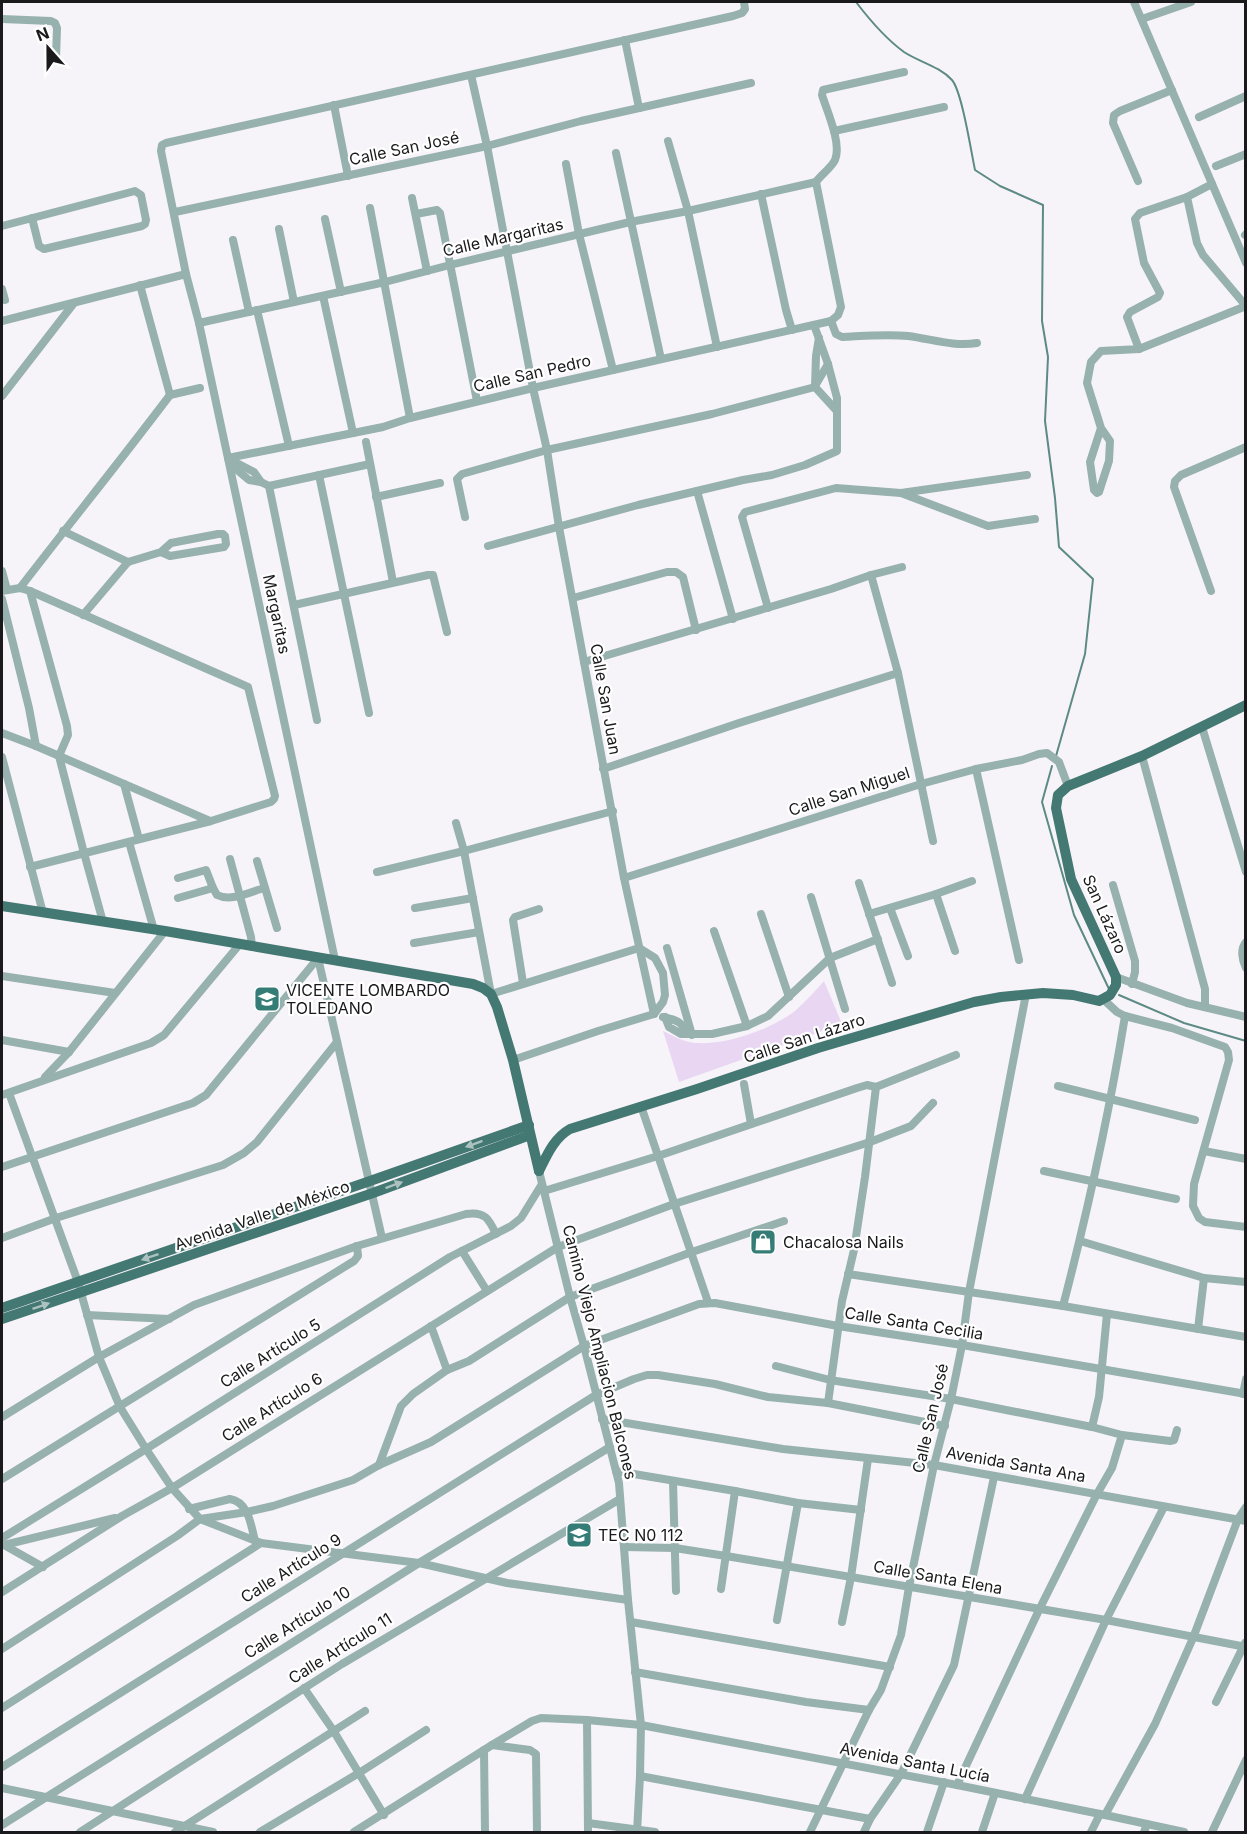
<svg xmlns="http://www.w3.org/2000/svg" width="1247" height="1834" viewBox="0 0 1247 1834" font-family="Inter,sans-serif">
	<rect width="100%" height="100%" fill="#f7f4f9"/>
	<path fill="#e9d6f3" d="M824,981L842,1024L679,1082L663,1031C672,1035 680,1040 689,1042C721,1048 770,1030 795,1011C805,1002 815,991 824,981Z"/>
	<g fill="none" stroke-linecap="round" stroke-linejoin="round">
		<g stroke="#5c8a85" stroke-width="2">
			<path d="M856,2C869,19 886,39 904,52C919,62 939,66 952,80C962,92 971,151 975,170L1000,186L1043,205L1042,321L1048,357L1045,421L1055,498L1059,547L1093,579L1085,654L1056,756"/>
			<polyline points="1052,766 1042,802 1074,915 1109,989"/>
			<polyline points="1119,995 1184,1023 1246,1041"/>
		</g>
		<g stroke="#96b1ae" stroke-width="8">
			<polyline points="1134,2 1246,263"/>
			<polyline points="2,19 51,21 55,23 57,28 56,58"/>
			<polyline points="1142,19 1191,2"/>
			<polyline points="625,40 639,108"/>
			<polyline points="471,75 487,146 533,388 547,450 559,527 624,878 654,1014"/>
			<polyline points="334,105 348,176"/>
			<polyline points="1199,117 1246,96"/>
			<polyline points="834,131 944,107"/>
			<polyline points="668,141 688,211 717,347"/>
			<polyline points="616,153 661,359"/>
			<polyline points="566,164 579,234 613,370"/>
			<polyline points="1216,166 1246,154"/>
			<polyline points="1138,181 1113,123 1114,115 1120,111 1172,90"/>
			<path d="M816,182C821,175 831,168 835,160C842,144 827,111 822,95L823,90L904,72"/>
			<polyline points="1212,184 1187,197 1197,243 1203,255 1246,306"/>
			<polyline points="761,194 786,310 792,330"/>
			<polyline points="412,198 427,271"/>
			<polyline points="370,208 410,418"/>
			<polyline points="175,212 487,146 581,121 751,83"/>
			<polyline points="416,214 437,210 440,213 477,401"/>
			<polyline points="325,219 341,292"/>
			<polyline points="2,226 135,191 141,195 146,220 145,224 142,226 44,249 39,246 32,218"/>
			<polyline points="279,229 294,302"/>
			<polyline points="1245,235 1246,234"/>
			<polyline points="233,240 249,312"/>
			<polyline points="140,285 170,395"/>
			<polyline points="2,289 5,300"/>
			<polyline points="323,296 353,433"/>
			<polyline points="257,310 289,446"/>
			<polyline points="2,321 186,274"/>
			<path d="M831,321L836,334L842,337C864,336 886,334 908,336C932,339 953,347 977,343"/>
			<polyline points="199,323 385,282 450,265 630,222 688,211 816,182"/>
			<polyline points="819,338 816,356 815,387 836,410"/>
			<polyline points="1139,349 1246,306"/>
			<polyline points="815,386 828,364"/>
			<polyline points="170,395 200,388"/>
			<polyline points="2,396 74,303"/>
			<polyline points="1101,428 1110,441 1109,461 1099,492 1097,493 1094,490 1090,462 1101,428 1087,383 1091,362 1101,351 1139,349 1127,317 1130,312 1158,297 1160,293 1144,263 1135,219 1140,213 1187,197"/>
			<polyline points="366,442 393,582"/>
			<polyline points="228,458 383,427 410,418 533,388 831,321 838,315 841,307 816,182"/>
			<polyline points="231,460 254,472 261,482"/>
			<polyline points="230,464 249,480 261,482 269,486 370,464"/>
			<polyline points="319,475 369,713"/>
			<polyline points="269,486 317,720"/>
			<polyline points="697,491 733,619"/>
			<polyline points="901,493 1027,475"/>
			<polyline points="376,497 440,483"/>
			<polyline points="465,517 457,479 462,474 547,450 712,414 815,387"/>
			<polyline points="63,531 128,562"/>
			<polyline points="488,546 638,505 743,480 772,475 805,465 837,451 837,398 828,364 814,325"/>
			<polyline points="128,562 161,552 171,543 218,534 223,534 225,536 226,544 224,547 170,556 161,552"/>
			<polyline points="2,571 7,590"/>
			<polyline points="871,575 898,673 933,841"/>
			<path d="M20,588C70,523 121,460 170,395"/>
			<polyline points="2,591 20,588 30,591 248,687 275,796 274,799 271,802 211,821 30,867"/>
			<polyline points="30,591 67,726 68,735 59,756 84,853 103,922"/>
			<polyline points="1211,591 1174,487 1175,481 1181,475 1246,447"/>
			<polyline points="573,598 667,572 676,572 683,577 696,630"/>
			<polyline points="2,599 29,708 36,746"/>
			<polyline points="294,605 428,575 433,575 447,632"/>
			<polyline points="768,608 742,517 745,512 836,488 901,493 988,526 1035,519"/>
			<polyline points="83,615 128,562"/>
			<polyline points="584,662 831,589 871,575 902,567"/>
			<polyline points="1202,727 1246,872"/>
			<polyline points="2,733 36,746 210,821"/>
			<polyline points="1142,756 1205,989 1205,1006"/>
			<polyline points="2,757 43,913"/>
			<polyline points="603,769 739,723 898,673"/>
			<polyline points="976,769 1019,960"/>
			<polyline points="124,784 139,839"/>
			<polyline points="456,823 464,851 491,994 639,948 655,958 663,973 665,995 663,1002 654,1014 598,1031 513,1060"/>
			<polyline points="129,842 154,930"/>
			<polyline points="230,859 251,937 252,947"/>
			<polyline points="257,861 277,928"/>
			<polyline points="377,872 464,851 613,811"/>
			<polyline points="178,878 206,870 213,888"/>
			<polyline points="624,878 921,784 976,769 1022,760 1039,754 1047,753 1059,762 1068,786"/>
			<polyline points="859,883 892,983"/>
			<polyline points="1113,885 1135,961 1135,972 1132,984"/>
			<polyline points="936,894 955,951"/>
			<polyline points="811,897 845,1009"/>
			<path d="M178,898L213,888L217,895C231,902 250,892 264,888"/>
			<polyline points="415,908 473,898"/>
			<polyline points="890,908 908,956"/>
			<polyline points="761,914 789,997"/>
			<polyline points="869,914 936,894 972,881"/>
			<polyline points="714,931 747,1026"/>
			<path d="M1246,942C1240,949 1242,960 1246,968"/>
			<polyline points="414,943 479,932"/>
			<polyline points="667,948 692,1035"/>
			<polyline points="318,958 382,1238"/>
			<polyline points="335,960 229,463 199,323 186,274 161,151 162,145 166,143 733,16 742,13 745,9 744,2"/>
			<polyline points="2,976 115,993"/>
			<polyline points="1116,977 1187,1003 1246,1017"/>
			<polyline points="523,983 513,920 515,917 539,909"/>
			<polyline points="1103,999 1117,1012 1125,1016 1172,1028 1225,1047 1228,1052 1229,1060 1194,1184 1193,1206 1199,1218 1205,1222 1246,1227"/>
			<path d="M663,1017C676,1020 682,1021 686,1034"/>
			<polyline points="665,1017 669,1027 681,1034 712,1034 747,1026 768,1016 830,958 878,939"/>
			<polyline points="2,1040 69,1052"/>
			<polyline points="45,1077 69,1052 165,931"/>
			<polyline points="744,1084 751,1124"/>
			<polyline points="1058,1086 1195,1120"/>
			<polyline points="876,1087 956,1055"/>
			<polyline points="9,1093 78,1282 99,1357 120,1407 146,1449 172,1488 200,1519 261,1543 419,1563 507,1583 628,1600"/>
			<polyline points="2,1095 151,1043 164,1035 239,945"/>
			<polyline points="641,1106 708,1302"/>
			<polyline points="1204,1151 1246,1159"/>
			<polyline points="2,1167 193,1103 206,1095 318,958"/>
			<polyline points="539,1171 570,1297 584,1346 619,1483 628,1600 641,1725 640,1776 637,1832"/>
			<polyline points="1044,1171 1176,1199"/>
			<polyline points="544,1191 658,1156 857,1088 867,1085 876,1087"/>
			<polyline points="2,1238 56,1218 223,1165 244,1153 257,1142 337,1042"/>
			<polyline points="1080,1241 1204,1278 1246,1282"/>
			<polyline points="462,1251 487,1291"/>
			<polyline points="848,1274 1063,1306 1246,1337"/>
			<path d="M1063,1306C1088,1210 1109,1114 1125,1016"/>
			<polyline points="87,1315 169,1319"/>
			<polyline points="431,1326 447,1370"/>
			<polyline points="1198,1329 1204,1278"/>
			<polyline points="776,1366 830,1380 951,1399 1092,1427 1122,1435 1170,1441 1174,1440 1177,1430"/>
			<polyline points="1243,1394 1246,1379"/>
			<polyline points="828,1403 842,1301 854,1250 865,1177 876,1087"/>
			<path d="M2,1417L99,1357L194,1305L357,1246L466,1214C485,1211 489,1219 496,1234"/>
			<polyline points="602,1419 783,1449 934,1465 1246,1521"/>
			<polyline points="1092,1427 1099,1397 1107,1314"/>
			<polyline points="379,1465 401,1406 413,1394 447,1370 469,1361 570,1297 689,1253 784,1221"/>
			<polyline points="616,1471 735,1491 798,1503 861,1510"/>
			<polyline points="2,1479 354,1261 358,1256 357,1246"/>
			<polyline points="673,1481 676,1591"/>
			<path d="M189,1509L230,1499C249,1502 251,1526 255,1541"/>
			<polyline points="2,1538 146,1449 450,1257 511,1226 521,1218 542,1184"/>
			<polyline points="2,1544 4,1545 115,1518"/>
			<polyline points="4,1545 43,1567"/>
			<polyline points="624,1547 675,1548 726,1556 1106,1620 1246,1647"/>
			<polyline points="721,1589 735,1491"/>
			<polyline points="2,1592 122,1516 172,1488 558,1247 674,1204 870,1142 911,1126 933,1103"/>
			<polyline points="777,1620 798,1503"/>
			<polyline points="631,1622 890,1667"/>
			<polyline points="842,1622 851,1577 868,1459"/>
			<polyline points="2,1649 177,1536 200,1519 247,1512 273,1506 353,1480 379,1465 431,1442 584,1346 699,1304 715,1303 838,1326 962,1345 1246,1394"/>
			<polyline points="635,1672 806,1702 869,1710"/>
			<polyline points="304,1688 333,1730 384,1815"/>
			<polyline points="1216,1702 1245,1643"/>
			<polyline points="2,1708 261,1543"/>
			<polyline points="587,1720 588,1832"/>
			<polyline points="492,1745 530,1750 536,1754 537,1832"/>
			<polyline points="484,1750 485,1832"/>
			<polyline points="2,1767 596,1395 634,1379 647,1375 658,1375 715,1384 768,1397 828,1403 945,1426"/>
			<polyline points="640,1776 870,1819"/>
			<polyline points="957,1785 1039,1610 1097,1494 1112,1468 1122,1435"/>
			<polyline points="2,1788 213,1832"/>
			<polyline points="1025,1799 1106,1620 1164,1507"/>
			<polyline points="1105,1815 1155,1724 1193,1638 1238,1519 1246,1507"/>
			<polyline points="588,1823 655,1832"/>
			<polyline points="2,1825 419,1563 610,1447"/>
			<polyline points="80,1832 342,1664 620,1499"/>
			<polyline points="175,1832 365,1711"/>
			<polyline points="260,1832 359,1773 426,1730"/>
			<polyline points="354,1832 492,1745 532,1721 541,1718 587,1720 641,1725 957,1785 1105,1815 1184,1832"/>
			<polyline points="810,1832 869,1710 881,1690 901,1635 909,1587 934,1465 951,1399 962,1345 969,1292 1026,994"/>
			<polyline points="864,1832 870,1819 901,1774 954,1665 994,1477"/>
			<polyline points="927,1832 944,1782"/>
			<polyline points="982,1832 995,1793"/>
			<polyline points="1091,1832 1100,1814"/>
			<polyline points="1144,1832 1147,1824"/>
			<polyline points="1212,1832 1246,1760"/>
		</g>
		<g stroke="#447873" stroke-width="10">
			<polyline points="2,906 165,931 473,984 483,988 491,994 497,1007 513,1060 539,1171"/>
			<path d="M539,1171C547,1155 554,1138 570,1129L697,1089L818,1048L974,1002L1001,997L1043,993L1073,995L1099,1001L1110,995L1116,985V977L1071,879L1056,808L1058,795L1068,786L1142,756L1246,705"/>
			<polyline points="2,1308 370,1181 529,1125"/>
			<polyline points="2,1319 373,1193 530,1135"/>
		</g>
	</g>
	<defs><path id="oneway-solid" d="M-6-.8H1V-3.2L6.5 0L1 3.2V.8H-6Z" transform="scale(1.5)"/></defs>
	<g fill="#abc2c0">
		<use href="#oneway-solid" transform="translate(474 1144) rotate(160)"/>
		<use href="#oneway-solid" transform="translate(394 1185) rotate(-20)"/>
		<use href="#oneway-solid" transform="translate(150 1257) rotate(161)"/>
		<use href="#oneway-solid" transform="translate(41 1306) rotate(-19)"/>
	</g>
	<defs>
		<symbol id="school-square" viewBox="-11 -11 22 22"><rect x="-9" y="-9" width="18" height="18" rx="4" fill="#357c76" stroke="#fff"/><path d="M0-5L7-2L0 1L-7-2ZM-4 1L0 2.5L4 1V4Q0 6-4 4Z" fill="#fff"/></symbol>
		<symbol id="shop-square" viewBox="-11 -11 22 22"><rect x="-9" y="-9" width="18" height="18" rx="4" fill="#357c76" stroke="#fff"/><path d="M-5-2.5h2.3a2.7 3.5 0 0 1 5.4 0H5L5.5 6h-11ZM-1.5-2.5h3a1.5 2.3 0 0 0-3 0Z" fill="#fff"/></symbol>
	</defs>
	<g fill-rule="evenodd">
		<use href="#school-square" x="252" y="984" width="30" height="30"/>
		<use href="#shop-square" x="748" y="1227" width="30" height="30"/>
		<use href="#school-square" x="564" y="1520" width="30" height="30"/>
	</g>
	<g text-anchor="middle" stroke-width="4.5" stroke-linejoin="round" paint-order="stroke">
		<g font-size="16" fill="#1a191b" stroke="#fff">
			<text transform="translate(404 148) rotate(-12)" y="6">Calle San José</text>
			<text transform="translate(503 237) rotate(-13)" y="6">Calle Margaritas</text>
			<text transform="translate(532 373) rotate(-13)" y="6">Calle San Pedro</text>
			<text transform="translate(277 614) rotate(78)" y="6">Margaritas</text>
			<text transform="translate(606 699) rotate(80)" y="6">Calle San Juan</text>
			<text transform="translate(849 791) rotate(-18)" y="6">Calle San Miguel</text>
			<text transform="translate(1105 914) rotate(66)" y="6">San Lázaro</text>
			<text transform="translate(804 1038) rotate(-18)" y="6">Calle San Lázaro</text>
			<text transform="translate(262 1215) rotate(-19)" y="6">Avenida Valle de México</text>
			<text transform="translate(914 1323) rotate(9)" y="6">Calle Santa Cecilia</text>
			<text transform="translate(600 1352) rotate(76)" y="6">Camino Viejo Ampliacion Balcones</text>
			<text transform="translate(270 1353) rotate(-32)" y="6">Calle Artículo 5</text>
			<text transform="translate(272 1407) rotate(-32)" y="6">Calle Artículo 6</text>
			<text transform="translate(930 1418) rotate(-77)" y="6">Calle San José</text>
			<text transform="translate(1016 1464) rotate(10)" y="6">Avenida Santa Ana</text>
			<text transform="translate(291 1568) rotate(-32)" y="6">Calle Artículo 9</text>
			<text transform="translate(938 1577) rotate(10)" y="6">Calle Santa Elena</text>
			<text transform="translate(297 1622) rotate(-32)" y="6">Calle Artículo 10</text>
			<text transform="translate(340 1648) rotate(-32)" y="6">Calle Artículo 11</text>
			<text transform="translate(915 1762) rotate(11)" y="6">Avenida Santa Lucía</text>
		</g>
		<g font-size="16" fill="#1a191b" stroke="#fff" text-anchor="start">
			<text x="286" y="996">VICENTE LOMBARDO<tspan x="286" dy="18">TOLEDANO</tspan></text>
			<text x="783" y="1248">Chacalosa Nails</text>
			<text x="598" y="1541">TEC N0 112</text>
		</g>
	</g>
	<rect width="1247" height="1834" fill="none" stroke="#1a191b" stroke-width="6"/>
	<g transform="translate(48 48) rotate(339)" stroke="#ffffff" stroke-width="4.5" paint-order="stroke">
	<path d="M0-4.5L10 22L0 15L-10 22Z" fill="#1a191b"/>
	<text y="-9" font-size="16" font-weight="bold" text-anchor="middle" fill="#1a191b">N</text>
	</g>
</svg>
